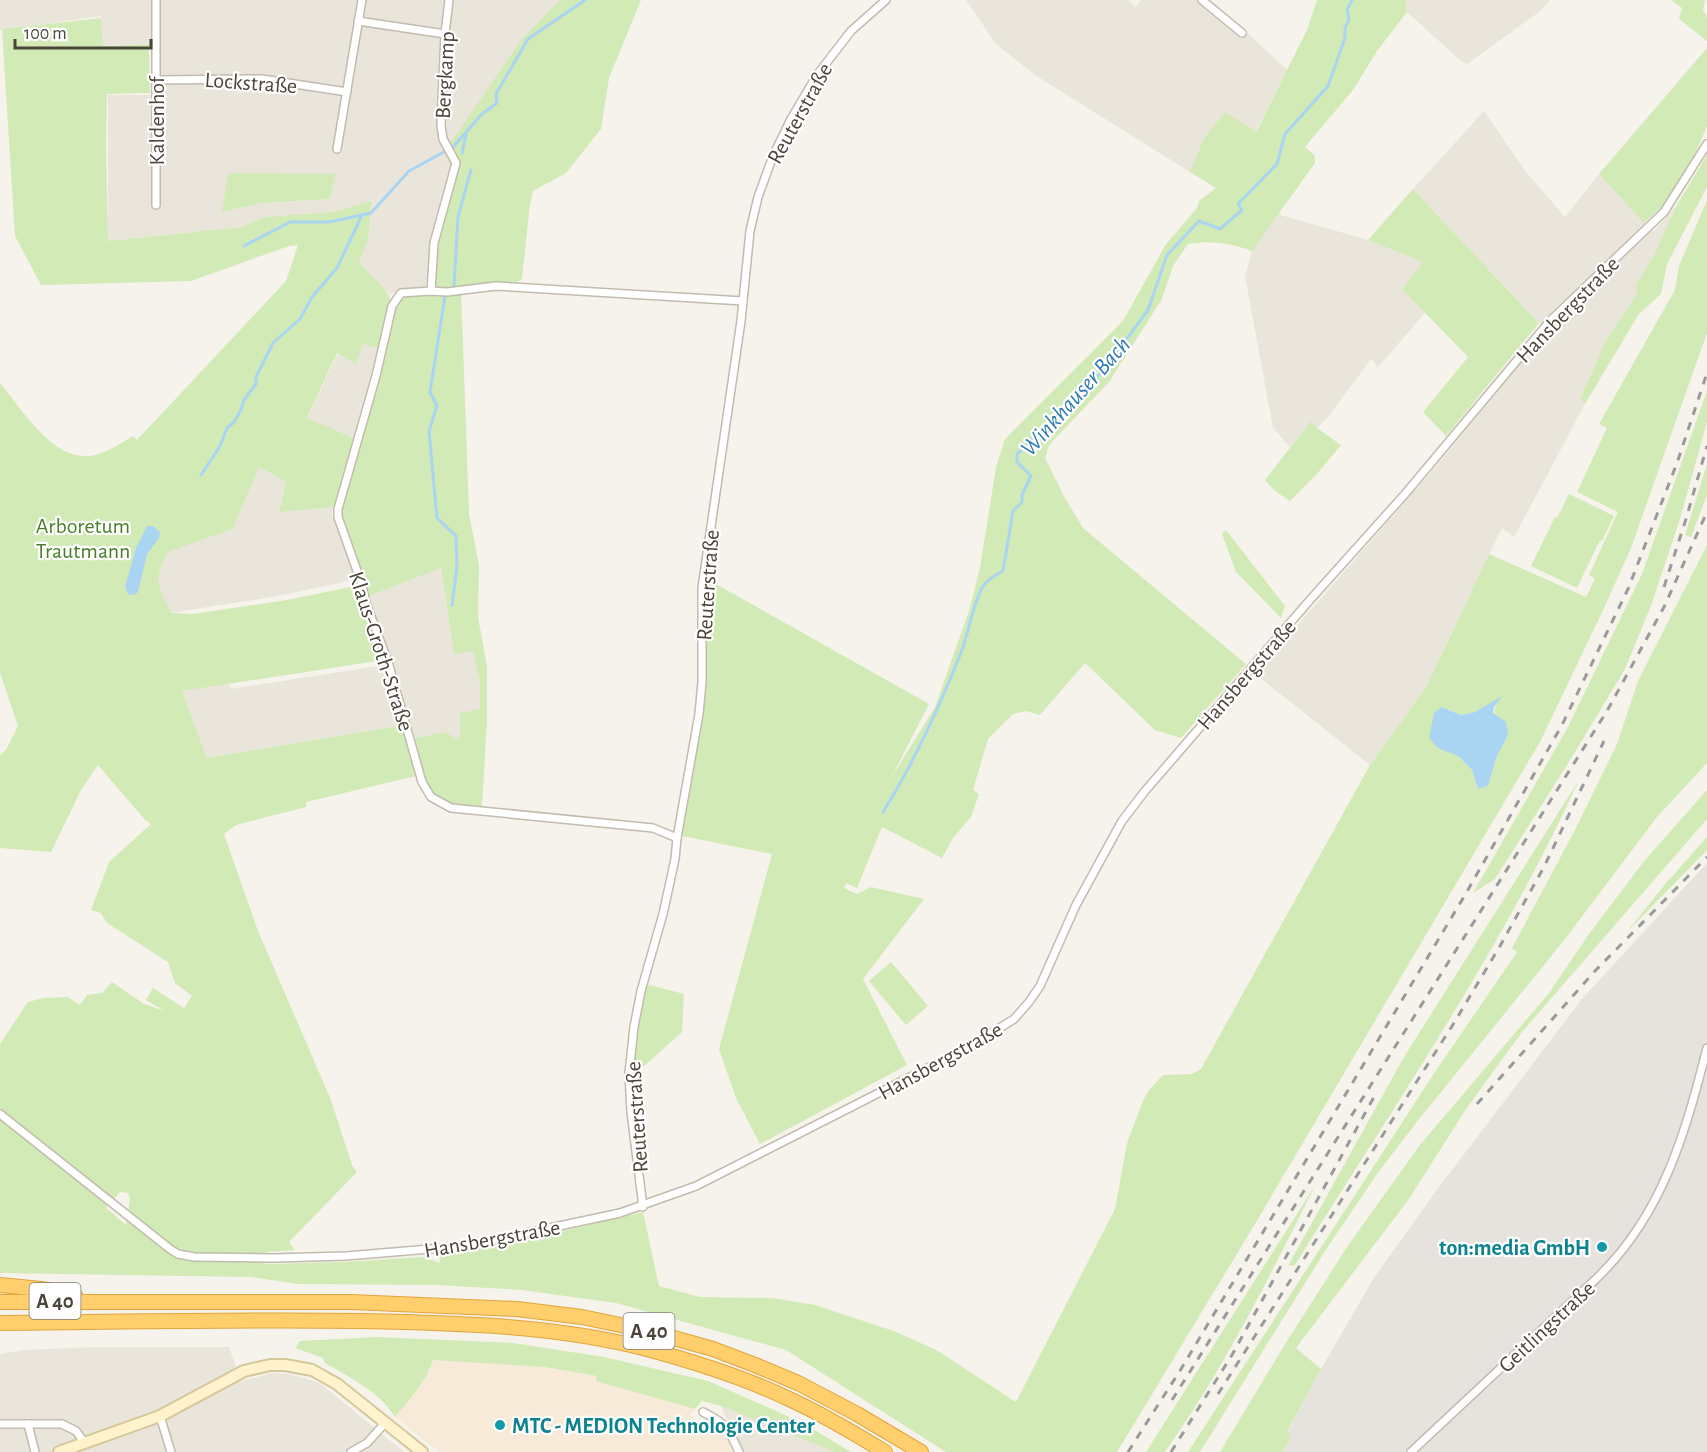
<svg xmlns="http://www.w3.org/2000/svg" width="1707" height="1452" viewBox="0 0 1707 1452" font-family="'Alegreya Sans',sans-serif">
	<rect width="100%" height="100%" fill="#f6f3ec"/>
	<g fill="#eae5da" fill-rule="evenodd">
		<path d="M0,0H560L521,40L454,163L438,211L431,237L426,288H400L390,295L369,275L359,262L368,241L372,201L331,212L265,217L242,227L108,241V95H156V43L102,46L101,16L0,30ZM336,174L330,199L261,203L222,212Z"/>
		<polygon points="966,0 1128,0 1135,7 1141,0 1198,0 1240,36 1245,31 1287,70 1255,132 1203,140 1190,172 1035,75 996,44"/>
		<polygon points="1406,0 1550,0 1539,12 1467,64 1461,61 1407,12"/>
		<polygon points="1484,111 1526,172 1565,217 1599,174 1653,232 1677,205 1654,255 1636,285 1637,294 1606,340 1580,399 1585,404 1514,537 1502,528 1461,612 1426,687 1370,765 1255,674 1438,464 1547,331 1413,189"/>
		<polygon points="1277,214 1368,240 1424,262 1402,289 1425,313 1378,367 1371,359 1328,417 1317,428 1311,421 1290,447 1273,428 1245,276 1252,251"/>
		<polygon points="363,344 379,348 354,438 307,419 338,353"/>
		<polygon points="259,467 286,482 279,511 333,507 332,515 358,579 278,596 170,613 157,583 158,572 168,552 233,529"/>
		<polygon points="441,568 454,654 473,650 480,682 480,709 460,740 445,732 415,738 410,724 207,758 182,691 229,683 231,689 391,664 386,642 383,642 367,597"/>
		<polygon points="98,1347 229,1347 241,1381 272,1373 288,1374 311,1380 321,1384 404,1452 0,1452 0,1354 24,1350"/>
		<polygon points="721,1406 795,1435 835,1452 741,1452"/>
	</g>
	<polygon fill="#f7ead8" points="433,1360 545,1367 597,1376 597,1381 695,1409 690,1415 698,1423 703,1420 709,1420 715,1422 728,1432 736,1452 439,1452 395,1417 422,1384 430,1370"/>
	<polygon fill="#e6e2dd" points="1707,863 1707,1452 1283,1452 1291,1436 1287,1433 1321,1369 1375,1276 1436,1191 1582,999"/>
	<g fill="#d2eab5" fill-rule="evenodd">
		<path d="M560,0H641L609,78L601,129L566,173L533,191L530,204L522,279L517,282L461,287L469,514L479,565L478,617L487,666V722L482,806C471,806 459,807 448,804C423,796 421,759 415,738L445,732L460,740V713L480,709V682L473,651L454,654L441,568L367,597L342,519L341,506L395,306C407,289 416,295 435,294L437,244L458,163L448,147L521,40Z"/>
		<path d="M1317,0H1406L1407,12L1377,51L1353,90L1305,147L1315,156V163L1252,251C1229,243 1211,240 1188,244L1173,266L1162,299L1109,382L1049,445L1045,458L1066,500L1083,528L1246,664L1181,738L1155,730L1085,663L1040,715L1027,711L1013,714L988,739L973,790L979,794L971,817L953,838L942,858L882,827L857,888L846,883L844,888L857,894L871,887L924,899L863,979L907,1065L760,1144L736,1098L719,1049L772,854L682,836L702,715L706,656L707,579L929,704L891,778L935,707L969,611L980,568L996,467L1005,439L1123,321L1166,244L1197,208L1199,201L1216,188L1190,172L1203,140L1225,112L1256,132L1307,30Z"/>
		<polygon points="1671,0 1705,0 1703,10 1707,17 1707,41 1679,19 1682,8"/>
		<path d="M101,18L103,46L149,44L150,93L107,94L106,146L108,241L242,227L265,217L331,212L372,201L368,241L359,262C367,272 388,290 391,300L379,348L363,344L356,364L337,353L307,418L356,439L336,504L333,507L279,512L286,482L259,467L233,529L168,552C153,582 157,583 171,613L193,614L287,600L360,585L382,656L377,661L182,691L207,758L404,725L416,776L306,802V807L236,825L224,834L258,931L331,1100L352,1165L357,1172L289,1242L295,1250L266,1252L265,1264L344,1262L422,1257L440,1263L439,1255L567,1230L643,1212L659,1286L700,1297L772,1298L815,1305L894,1331L938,1351L1016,1402L1115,1209L1127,1143L1143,1101L1149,1090L1163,1075L1192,1074L1201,1069L1370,765L1426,687L1489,554L1586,597L1595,579L1589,575L1618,512L1577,492L1607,428L1599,424L1675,290L1679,266L1707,200V333L1631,548L1605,606L1541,740L1255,1224L1117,1452H946L786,1350L616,1303L522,1290L436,1285L299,1284L250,1277L0,1273V1044L28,1002L43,998L68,997L80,1005L87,995L102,993L112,982L144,1004L165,1011L146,1000L153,988L184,1008L192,996L175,983L168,962L107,923L101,913L91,910L109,862L151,824L145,820L98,765L81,790L51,852L0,848V755L6,750L18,726L0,673V383C20,407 49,454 82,456C100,458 118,445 133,436L137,440L286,281L298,245L289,246L191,281L41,285L15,236L2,29ZM1500,698C1488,714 1498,721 1508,735L1497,756L1488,786L1478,789L1472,770L1458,756L1443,707L1461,715L1475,712ZM120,1192L128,1193L130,1199L126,1225L106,1208Z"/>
		<polygon points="1707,48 1707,126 1696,152 1663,206 1644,223 1599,174"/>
		<polygon points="1707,155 1707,187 1667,264 1661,294 1639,314 1585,404 1580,399 1606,340 1637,294 1636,285 1654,255 1677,205"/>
		<polygon points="228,173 336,174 330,199 261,203 222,212"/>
		<polygon points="1413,189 1539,323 1446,436 1423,412 1468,357 1402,289 1423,262 1368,240"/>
		<polygon points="1707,391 1707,422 1680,519 1652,603 1625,669 1572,757 1495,879 1473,893 1568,727 1642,574"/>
		<polygon points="1311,421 1317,428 1341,445 1316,475 1290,501 1274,490 1265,480"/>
		<polygon points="1707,464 1707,495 1691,537 1685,535"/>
		<polygon points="1569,494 1614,516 1602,541 1600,540 1577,588 1531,566 1555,517 1557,518"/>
		<polygon points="1226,530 1285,606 1281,618 1236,572 1222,534"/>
		<polygon points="1707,545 1707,763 1657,817 1565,939 1416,1123 1377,1174 1327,1248 1200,1452 1188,1452 1433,1075 1517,952 1512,948 1576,828 1617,744 1638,681"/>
		<path d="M1579,780C1501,951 1394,1106 1295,1265L1288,1266L1404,1057Z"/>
		<polygon points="1707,790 1707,819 1522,1032 1466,1109 1409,1199 1296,1348 1321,1369 1287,1432 1291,1436 1283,1452 1220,1452 1287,1341 1349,1244 1420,1145 1549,993 1589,934 1645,860"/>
		<polygon points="1707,837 1707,850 1626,933 1667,882"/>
		<polygon points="891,962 928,1006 906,1025 869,981"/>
		<polygon points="646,984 684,994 682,1032 633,1076 636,1036"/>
		<path d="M1316,1184C1270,1276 1224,1368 1165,1452H1146Z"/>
		<path d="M377,1337L513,1343L604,1357L708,1381L803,1423L851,1452H835L721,1406L702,1401L695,1409L596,1381L597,1376L545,1367L433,1360C426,1382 410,1399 395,1417C380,1392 349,1377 325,1363L323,1358L295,1348L300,1341Z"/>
	</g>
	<g fill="#a9d4f2">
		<polygon points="147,526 153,526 160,532 159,538 147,554 138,592 134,595 128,594 125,587 136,548"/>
		<polygon points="1502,696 1494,707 1493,713 1506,722 1508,735 1497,756 1488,786 1478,789 1472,770 1458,756 1438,748 1429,738 1434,713 1442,707 1461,715 1475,712"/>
	</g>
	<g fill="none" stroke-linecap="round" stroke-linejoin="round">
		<g stroke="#a9d4f2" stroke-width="3">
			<polyline points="453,147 482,114 497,103 496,94 528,39 585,0"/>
			<polyline points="462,153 466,135"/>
			<polyline points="244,246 290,222 329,222 362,215"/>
			<polyline points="454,286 458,217 471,170"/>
			<polyline points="445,296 430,392 437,406 429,431 437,518 456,536 457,566 452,605"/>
			<polyline points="201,475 220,446 227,428 234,422 241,410 244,400 256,384 256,377 273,343 300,319 312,297 337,268 362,215 371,213 409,171 444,152"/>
			<path d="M883,812C915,761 940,706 962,650C968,633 974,602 982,588C986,580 995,575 1003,571L1013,511L1022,502V495L1031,476L1017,462V454L1103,371L1148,310L1167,255L1199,221L1220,229L1242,210L1238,204L1277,164L1285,134L1328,86L1345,38V28L1349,19L1347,10L1352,0"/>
		</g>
		<defs>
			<g id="street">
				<polyline points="156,0 156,205"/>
				<polyline points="1202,0 1242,33"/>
				<polyline points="358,21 445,34"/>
				<polyline points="156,80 262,79 347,92"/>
				<polyline points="337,149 362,0"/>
				<polyline points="431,291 434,243 456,163 443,139 441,125 445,34 449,0"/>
				<polyline points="677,838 653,828 451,808 431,797 422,782 388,662 366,603 361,582 338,517 338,509 376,376 392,306 401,293 431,291 447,292 496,286 743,301"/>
				<polyline points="0,1114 170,1249 178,1254 194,1257 274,1258 346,1256 465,1246 620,1213 696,1186 971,1046 1014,1019 1029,1002 1040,986 1076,905 1122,821 1145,791 1309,601 1405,494 1550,321 1664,212 1707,144"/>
				<polyline points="643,1207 631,1112 629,1073 634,1027 641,991 663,914 675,859 677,838 699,714 702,682 702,588 741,321 750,231 758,197 773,156 791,119 817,75 851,31 886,0"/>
				<path d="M703,1412C727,1424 728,1428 739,1452"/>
				<polyline points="160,1416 171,1452"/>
				<polyline points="0,1424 62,1424 76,1431 84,1442"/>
				<polyline points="28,1424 35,1452"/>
				<polyline points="351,1452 367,1443 385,1423"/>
				<path d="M1411,1452L1597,1278C1663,1214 1685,1134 1707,1048"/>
			</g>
			<polyline id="secondary" points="59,1452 160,1416 244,1371 270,1365 285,1365 312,1370 337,1384 422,1452"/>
			<g id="highway">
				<polyline points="0,1285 41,1289 75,1295"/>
				<polyline points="0,1302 351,1302 517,1309 582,1317 649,1331 713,1349 755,1365 798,1383 857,1414 921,1452"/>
				<path d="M0,1323C120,1322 241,1319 361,1321C456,1323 554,1325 647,1349C695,1362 744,1377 789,1399C822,1414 854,1433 885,1452"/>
			</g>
		</defs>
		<use href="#street" stroke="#c2bbae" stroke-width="10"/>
		<use href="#secondary" stroke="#d6c79b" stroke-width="14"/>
		<use href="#highway" stroke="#e0a43c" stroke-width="16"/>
		<use href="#street" stroke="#fff" stroke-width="7"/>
		<use href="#secondary" stroke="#fff3cd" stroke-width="10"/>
		<use href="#highway" stroke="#ffcf6e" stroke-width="14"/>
		<g stroke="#9a9a9a" stroke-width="3" stroke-dasharray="8 8" stroke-linecap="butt">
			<polyline points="1664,587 1686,519 1707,446"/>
			<polyline points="1477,1104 1595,971 1707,857"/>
			<polyline points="1218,1394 1454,1023 1500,946 1544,867 1604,741"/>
			<polyline points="1172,1400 1607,711 1664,607 1707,512"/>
			<polyline points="1128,1452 1181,1369 1465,895 1562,725 1628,589 1677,463 1707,373"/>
			<polyline points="1171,1452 1232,1355 1375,1095"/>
		</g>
	</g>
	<g fill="#0f9aa8" stroke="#fff" stroke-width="2">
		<circle cx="1602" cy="1247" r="6"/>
		<circle cx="500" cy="1425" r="6"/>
	</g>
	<g text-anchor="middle" stroke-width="4.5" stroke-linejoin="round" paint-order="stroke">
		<g fill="#fff" stroke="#817c74" stroke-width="1.5">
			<rect x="29.5" y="1283" width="51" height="36" rx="4.5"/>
			<rect x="623.5" y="1313" width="51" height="36" rx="4.5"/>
		</g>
		<g font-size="21" font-weight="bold" fill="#4b4439">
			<text x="55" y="1308">A 40</text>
			<text x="649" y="1338">A 40</text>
		</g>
		<g font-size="22" fill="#4b4439" stroke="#fff">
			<text transform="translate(444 75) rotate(-87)" y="8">Bergkamp</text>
			<text transform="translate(251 82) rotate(4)" y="8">Lockstraße</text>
			<text transform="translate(799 113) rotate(-61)" y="8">Reuterstraße</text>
			<text transform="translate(156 121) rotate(-90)" y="8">Kaldenhof</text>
			<text transform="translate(1567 309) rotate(-46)" y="8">Hansbergstraße</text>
			<text transform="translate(707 585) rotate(-86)" y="8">Reuterstraße</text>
			<text transform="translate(382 651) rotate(72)" y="8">Klaus-Groth-Straße</text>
			<text transform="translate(1246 674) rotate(-49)" y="8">Hansbergstraße</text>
			<text transform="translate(940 1060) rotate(-29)" y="8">Hansbergstraße</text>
			<text transform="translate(636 1117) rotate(-94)" y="8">Reuterstraße</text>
			<text transform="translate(492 1238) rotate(-10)" y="8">Hansbergstraße</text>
			<text transform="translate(1546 1326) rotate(-43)" y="8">Geitlingstraße</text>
		</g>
		<g font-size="22" fill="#4a7f2a" stroke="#fff">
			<text x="83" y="533">Arboretum<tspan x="83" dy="25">Trautmann</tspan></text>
		</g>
		<g font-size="22" font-weight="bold" fill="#0d838f" stroke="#fff" text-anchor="end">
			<text x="1590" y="1255">ton:media GmbH</text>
			<text x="512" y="1433" text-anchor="start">MTC - MEDION Technologie Center</text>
		</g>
		<g font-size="24" font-style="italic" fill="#2e7ab2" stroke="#fff">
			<text transform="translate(1075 396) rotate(-48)" y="8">Winkhauser Bach</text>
		</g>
	</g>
	<path d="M15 39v9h136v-9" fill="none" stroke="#4b4439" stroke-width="3"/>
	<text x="24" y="39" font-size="18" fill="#4b4439" stroke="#ffffff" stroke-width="4.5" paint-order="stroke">100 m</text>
</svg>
